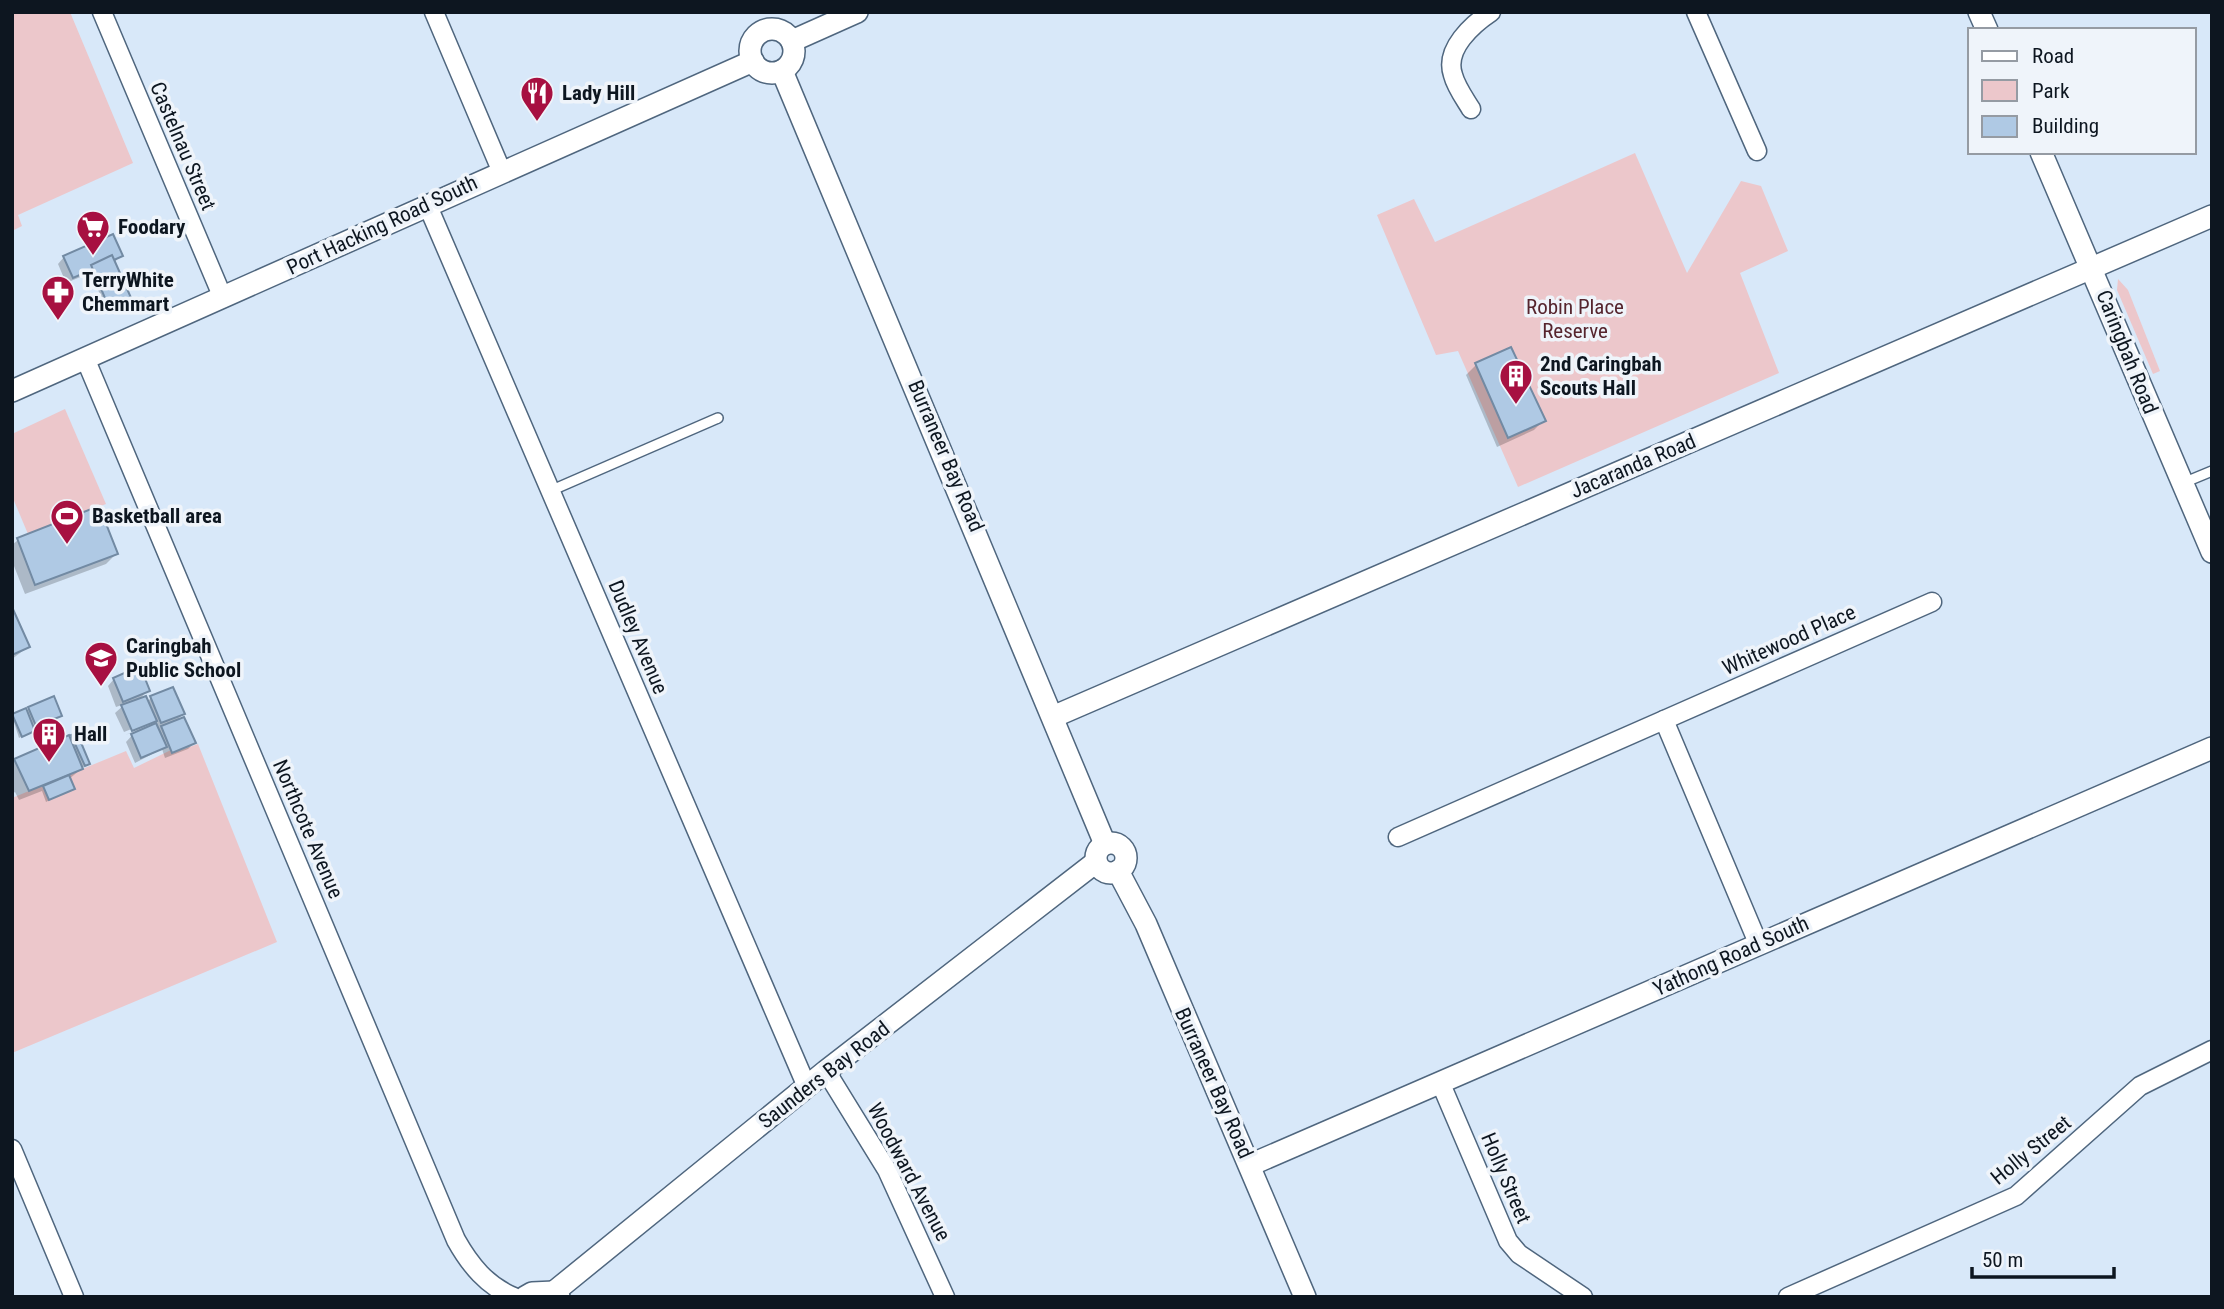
<svg xmlns="http://www.w3.org/2000/svg" width="2224" height="1309" viewBox="0 0 2224 1309" font-family="'Roboto Condensed',sans-serif">
	<rect width="100%" height="100%" fill="#d8e8f9"/>
	<g fill="#ecc7cb">
		<polygon points="12,12 70,12 133,163 18,215 22,226 12,231"/>
		<polygon points="1635,153 1687,273 1741,181 1761,186 1788,251 1740,273 1779,373 1518,487 1458,351 1436,355 1377,215 1414,199 1435,242"/>
		<polygon points="2118,279 2128,290 2160,371 2153,374 2117,290"/>
		<polygon points="65,409 106,504 28,534 12,496 12,434"/>
		<polygon points="198,744 277,942 12,1053 12,798 126,751 134,768 171,750 172,753"/>
	</g>
	<g fill="#0003">
		<polygon points="120,256 114,263 130,300 108,311 90,273 66,283 58,264 64,257"/>
		<polygon points="1476,365 1544,420 1534,430 1497,447 1466,375"/>
		<polygon points="18,540 116,554 106,564 25,594 12,561 12,545"/>
		<polygon points="12,611 28,647 12,659"/>
		<polygon points="114,679 148,690 138,701 147,702 151,698 183,714 174,723 194,743 188,749 165,758 162,749 135,763 126,742 136,731 125,735 149,725 149,722 124,732 115,713 125,704 116,707 108,686"/>
		<polygon points="29,709 60,716 19,738 12,716"/>
		<polygon points="72,737 85,766 69,779 73,788 46,802 42,791 19,800 15,792 12,794 12,763"/>
	</g>
	<g fill="#afc9e4" stroke="#728aa3" stroke-width="2">
		<polygon points="113,234 123,256 73,278 63,256"/>
		<polygon points="112,255 132,300 110,310 91,265"/>
		<polygon points="1511,347 1546,421 1508,438 1475,363"/>
		<polygon points="99,506 118,554 35,585 17,538"/>
		<polygon points="12,607 30,647 12,655"/>
		<polygon points="140,666 150,691 123,702 113,678"/>
		<polygon points="173,687 185,714 161,723 150,696"/>
		<polygon points="54,696 62,716 36,726 28,707"/>
		<polygon points="146,696 157,721 132,731 121,705"/>
		<polygon points="26,708 35,731 22,737 12,714"/>
		<polygon points="184,717 196,743 172,753 161,726"/>
		<polygon points="156,723 167,747 141,758 131,734"/>
		<polygon points="77,733 90,764 85,766 71,735"/>
		<polygon points="69,735 83,769 29,791 14,759"/>
		<polygon points="69,775 75,789 49,800 43,786"/>
	</g>
	<g fill="none" stroke-linecap="round" stroke-linejoin="round">
		<defs>
			<g id="service">
				<polyline points="2183,483 2212,471"/>
				<polyline points="550,491 718,418"/>
			</g>
			<g id="minor">
				<polyline points="102,12 223,298"/>
				<polyline points="434,12 501,170"/>
				<polyline points="1696,12 1757,151"/>
				<path d="M1471,109C1465,99 1456,87 1453,75C1444,49 1473,24 1491,12"/>
				<polyline points="427,204 807,1087"/>
				<path d="M85,358L456,1240C470,1265 487,1286 514,1297"/>
				<polyline points="1398,837 1664,720"/>
				<polyline points="1758,943 1664,720 1932,602"/>
				<polyline points="826,1071 887,1170 945,1297"/>
				<polyline points="1441,1084 1508,1241 1519,1254 1583,1297"/>
				<polyline points="12,1149 74,1297"/>
				<polyline points="1788,1297 2016,1196 2140,1086 2212,1050"/>
			</g>
			<g id="tertiary">
				<polyline points="1979,12 1987,30"/>
				<circle cx="772" cy="51" r="22"/>
				<polyline points="792,41 857,12"/>
				<polyline points="782,71 1105,844"/>
				<polyline points="2041,152 2212,552"/>
				<polyline points="12,391 753,61"/>
				<polyline points="1055,716 2212,216"/>
				<circle cx="1111" cy="858" r="15"/>
				<polyline points="1118,871 1146,924 1305,1297"/>
				<polyline points="1250,1165 2212,748"/>
				<polyline points="554,1292 826,1071 1096,862"/>
				<polyline points="525,1297 532,1293 554,1292 559,1297"/>
			</g>
		</defs>
		<use href="#service" stroke="#4f667e" stroke-width="12"/>
		<use href="#minor" stroke="#4f667e" stroke-width="21"/>
		<use href="#tertiary" stroke="#4f667e" stroke-width="24"/>
		<use href="#service" stroke="#fff" stroke-width="9"/>
		<use href="#minor" stroke="#fff" stroke-width="18"/>
		<use href="#tertiary" stroke="#fff" stroke-width="21"/>
	</g>
	<defs>
		<symbol id="restaurant-pin" viewBox="-11 -11 22 30"><path d="M0 17L-7.5 6A9.5 9.5 0 1 1 7.5 6Z" fill="#a71041" stroke="#eff4fa"/><path d="M-5-6h1v4h1v-4h1v4h1v-4h1v5L-1.5 .5V6h-2V.5L-5-1ZM5-6V6H3V1.5H1.5Q1.5-4 5-6Z" fill="#fff"/></symbol>
		<symbol id="supermarket-pin" viewBox="-11 -11 22 30"><path d="M0 17L-7.5 6A9.5 9.5 0 1 1 7.5 6Z" fill="#a71041" stroke="#eff4fa"/><path d="M-6-5.5h2.5l.6 2H6L4.5 2H-2.5L-4.4-4H-6ZM-1.5 3.2a1.3 1.3 0 1 0 .1 0ZM3 3.2a1.3 1.3 0 1 0 .1 0Z" fill="#fff"/></symbol>
		<symbol id="pharmacy-pin" viewBox="-11 -11 22 30"><path d="M0 17L-7.5 6A9.5 9.5 0 1 1 7.5 6Z" fill="#a71041" stroke="#eff4fa"/><path d="M-2-6h4v4h4v4h-4v4h-4v-4h-4v-4h4Z" fill="#fff"/></symbol>
		<symbol id="building-pin" viewBox="-11 -11 22 30"><path d="M0 17L-7.5 6A9.5 9.5 0 1 1 7.5 6Z" fill="#a71041" stroke="#eff4fa"/><path d="M-4-6H4V6H1V3H-1V6H-4ZM-2.5-4.3h1.7v1.8h-1.7ZM.8-4.3h1.7v1.8H.8ZM-2.5-1h1.7V.8h-1.7ZM.8-1h1.7V.8H.8Z" fill="#fff"/></symbol>
		<symbol id="stadium-pin" viewBox="-11 -11 22 30"><path d="M0 17L-7.5 6A9.5 9.5 0 1 1 7.5 6Z" fill="#a71041" stroke="#eff4fa"/><path d="M0-5a6.5 5 0 1 0 0 10a6.5 5 0 1 0 0-10ZM-3.5-1.8h7v3.6h-7Z" fill="#fff"/></symbol>
		<symbol id="school-pin" viewBox="-11 -11 22 30"><path d="M0 17L-7.5 6A9.5 9.5 0 1 1 7.5 6Z" fill="#a71041" stroke="#eff4fa"/><path d="M0-5L7-2L0 1L-7-2ZM-4 1L0 2.5L4 1V4Q0 6-4 4Z" fill="#fff"/></symbol>
	</defs>
	<g fill-rule="evenodd">
		<use href="#restaurant-pin" x="518" y="74" width="38" height="52"/>
		<use href="#supermarket-pin" x="74" y="208" width="38" height="52"/>
		<use href="#pharmacy-pin" x="39" y="273" width="38" height="52"/>
		<use href="#building-pin" x="1497" y="357" width="38" height="52"/>
		<use href="#stadium-pin" x="48" y="497" width="38" height="52"/>
		<use href="#school-pin" x="82" y="639" width="38" height="52"/>
		<use href="#building-pin" x="30" y="715" width="38" height="52"/>
	</g>
	<g text-anchor="middle" stroke-width="7" stroke-linejoin="round" paint-order="stroke">
		<g font-size="21" font-weight="bold" fill="#0d1620" stroke="#eff4fa" text-anchor="start">
			<text x="562" y="100">Lady Hill</text>
			<text x="118" y="234">Foodary</text>
			<text x="82" y="287">TerryWhite<tspan x="82" dy="24">Chemmart</tspan></text>
			<text x="1540" y="371">2nd Caringbah<tspan x="1540" dy="24">Scouts Hall</tspan></text>
			<text x="92" y="523">Basketball area</text>
			<text x="126" y="653">Caringbah<tspan x="126" dy="24">Public School</tspan></text>
			<text x="74" y="741">Hall</text>
		</g>
		<g font-size="21" fill="#0d1620" stroke="#eff4fa">
			<text transform="translate(183 146) rotate(67)" y="7">Castelnau Street</text>
			<text transform="translate(382 225) rotate(-25)" y="7">Port Hacking Road South</text>
			<text transform="translate(2127 352) rotate(68)" y="7">Caringbah Road</text>
			<text transform="translate(946 456) rotate(67)" y="7">Burraneer Bay Road</text>
			<text transform="translate(1633 466) rotate(-23)" y="7">Jacaranda Road</text>
			<text transform="translate(638 637) rotate(67)" y="7">Dudley Avenue</text>
			<text transform="translate(1789 640) rotate(-24)" y="7">Whitewood Place</text>
			<text transform="translate(308 829) rotate(67)" y="7">Northcote Avenue</text>
			<text transform="translate(1731 956) rotate(-24)" y="7">Yathong Road South</text>
			<text transform="translate(824 1075) rotate(-38)" y="7">Saunders Bay Road</text>
			<text transform="translate(1214 1083) rotate(66)" y="7">Burraneer Bay Road</text>
			<text transform="translate(2031 1150) rotate(-39)" y="7">Holly Street</text>
			<text transform="translate(909 1172) rotate(62)" y="7">Woodward Avenue</text>
			<text transform="translate(1506 1178) rotate(67)" y="7">Holly Street</text>
		</g>
		<g font-size="21" fill="#56252e" stroke="#eff4fa">
			<text x="1575" y="314">Robin Place<tspan x="1575" dy="24">Reserve</tspan></text>
		</g>
	</g>
	<rect width="2224" height="1309" fill="none" stroke="#0d1620" stroke-width="28"/>
	<rect x="1968" y="28" width="228" height="126" fill="#eff4fa" stroke="#959ba3" stroke-width="2"/>
	<rect x="1982" y="51" width="35" height="10" fill="#ffffff" stroke="#959ba3" stroke-width="2"/>
	<text x="2032" y="63" font-size="21" fill="#0d1620">Road</text>
	<rect x="1982" y="80" width="35" height="21" fill="#ecc7cb" stroke="#959ba3" stroke-width="2"/>
	<text x="2032" y="98" font-size="21" fill="#0d1620">Park</text>
	<rect x="1982" y="116" width="35" height="21" fill="#afc9e4" stroke="#959ba3" stroke-width="2"/>
	<text x="2032" y="133" font-size="21" fill="#0d1620">Building</text>
	<path d="M1972 1267v10h142v-10" fill="none" stroke="#0d1620" stroke-width="3.5"/>
	<text x="1982" y="1267" font-size="21" fill="#0d1620" stroke="#eff4fa" stroke-width="5" paint-order="stroke">50 m</text>
</svg>
